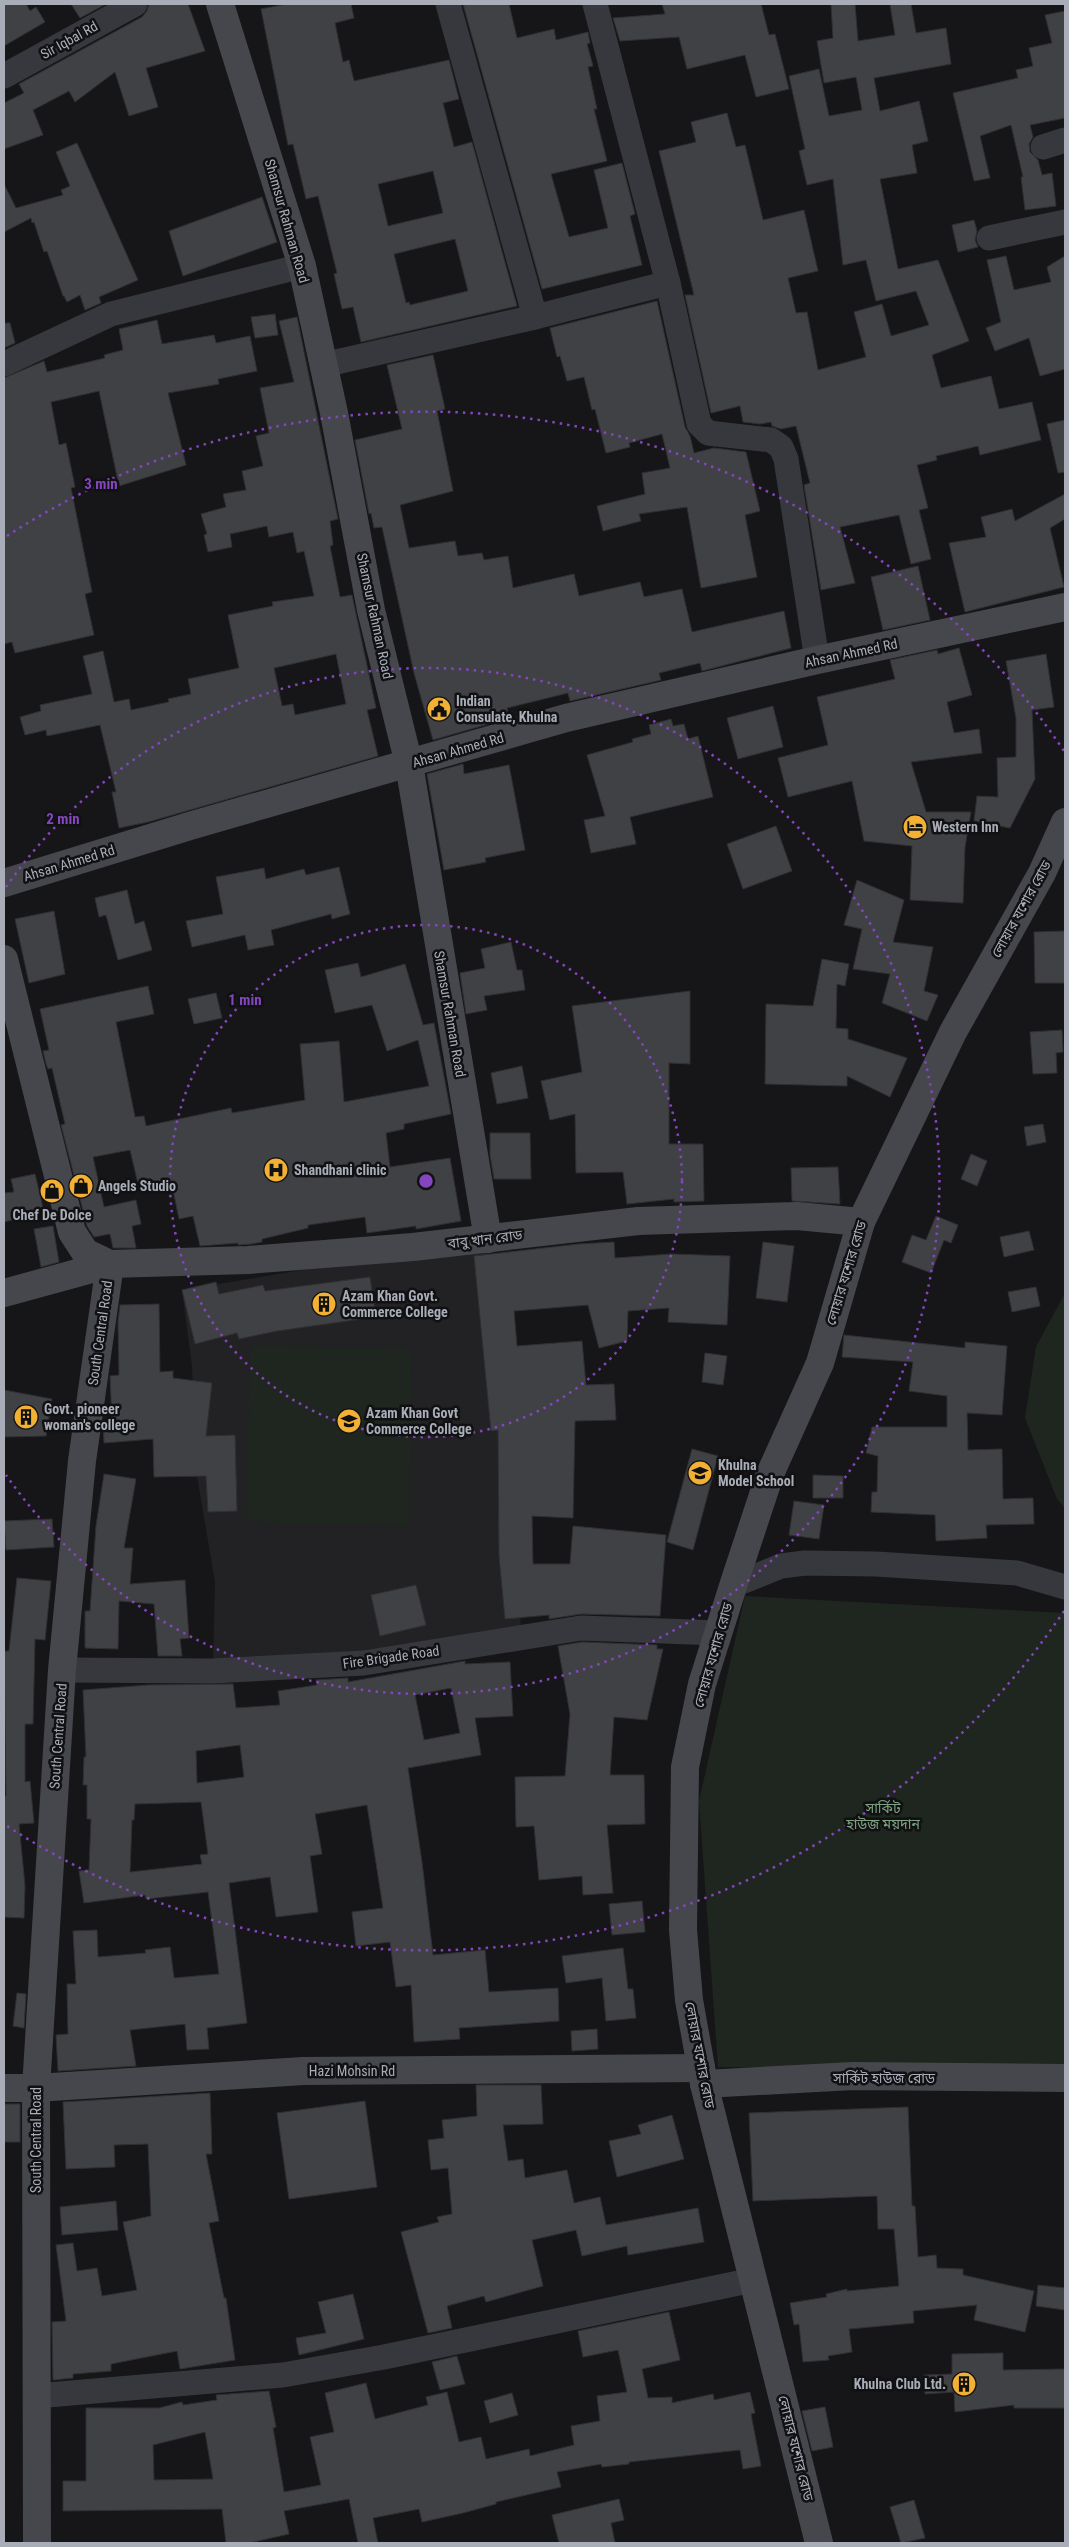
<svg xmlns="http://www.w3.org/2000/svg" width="1069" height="2547" viewBox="0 0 1069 2547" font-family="'Roboto Condensed','Noto Sans Bengali',sans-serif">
	<rect width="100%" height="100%" fill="#161618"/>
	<polygon fill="#222225" points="488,1239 522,1637 213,1664 215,1582 197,1476 192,1367 182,1290"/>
	<g fill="#1e261f">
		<polygon points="1065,1293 1065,1508 1057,1499 1025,1418 1036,1347"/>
		<polygon points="250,1345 412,1349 409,1525 246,1522"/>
		<polygon points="745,1596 1065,1613 1065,2071 718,2067 699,1801"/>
	</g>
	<g fill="#404145" stroke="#303034" fill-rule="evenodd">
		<polygon points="4,4 26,4 30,11 36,7 45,22 4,46"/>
		<polygon points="71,4 106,4 80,18"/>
		<polygon points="149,4 188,4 205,51 146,68 158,107 129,116 115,72 75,102 69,91 33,110 43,135 4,149 4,103 24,93 19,84 142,17 147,11"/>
		<path d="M287,4H351L354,18L335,23L343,62L349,60L354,81L449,60L459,99L443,103L454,147L472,142L517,306L361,342L353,307L342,309L334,274L337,273L318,196L306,199L293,144L288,145L261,9ZM433,171L443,213L388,226L378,184ZM455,239L468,291L410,305L409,302L406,303L394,254Z"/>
		<polygon points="463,4 509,4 517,38 554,29 556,40 588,32 590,43 587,44 593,66 588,67 597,109 594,109 607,161 551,174 569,237 608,228 594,170 622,163 635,214 630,216 642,265 542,289"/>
		<polygon points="662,4 761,4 769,35 775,34 789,89 756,97 745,55 687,69 679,37 620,41 613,18 665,14"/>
		<polygon points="831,4 855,4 858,41 895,35 890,4 911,4 916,33 946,28 951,64 874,78 880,111 919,101 928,141 912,145 917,173 880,179 898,269 938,260 969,341 932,355 941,388 991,376 999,409 1032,402 1041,440 980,455 978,446 936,456 937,460 917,465 928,508 919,510 931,559 911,564 899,515 840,527 855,583 821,590 804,485 810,483 796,426 781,429 772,426 771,422 760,424 743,422 740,406 711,413 685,295 694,295 659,151 696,142 691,122 727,113 736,147 745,145 763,220 804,210 818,271 788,278 796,313 807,312 818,370 866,357 854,312 882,304 891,336 929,325 916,291 876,301 866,260 843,265 833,179 807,185 799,151 805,149 789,76 819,69 829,116 862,110 856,77 824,83 817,41 833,38"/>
		<polygon points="1065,11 1065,118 1030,125 1033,137 1029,144 1030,152 1038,160 1042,175 1052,173 1056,206 1025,210 1021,177 1023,177 1011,125 980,136 990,178 974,181 953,93 1018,78 1016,70 1033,66 1029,48 1052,43 1045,15"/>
		<polygon points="77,143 138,280 99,297 101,303 85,310 80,295 67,302 64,296 63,296 47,251 44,252 34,222 32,223 31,218 4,232 4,184 16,208 63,195 61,190 70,186 56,152"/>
		<polygon points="262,197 277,242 183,276 169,231"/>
		<polygon points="974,220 977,231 975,240 978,247 958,252 952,225"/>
		<polygon points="1006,256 1014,290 1051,282 1047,267 1065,256 1065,369 1040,376 1029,338 995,351 986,328 1001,322 987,260"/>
		<polygon points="657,301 685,427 690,436 694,453 714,448 746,452 760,511 745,515 757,577 701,588 687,507 639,514 641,521 603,531 597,506 645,494 642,473 670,468 662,434 629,443 630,447 606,453 595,409 592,410 584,377 567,381 560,356 557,357 550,328"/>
		<polygon points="275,314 278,335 255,338 251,317"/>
		<path d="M297,317L338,519L330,521L333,545L330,546L340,597L352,595L376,708L367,710L378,756L148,822L119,828L112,792H116L100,725L47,736L46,730L25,735L20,717L41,711L40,705L92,694L83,656L103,651L114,702L129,699L131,710L169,702L168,699L191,694L188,679L239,668L228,615L273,606L272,602L314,596L304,551L297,553L293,532L269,537L267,526L230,534L232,547L208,552L204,535L207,534L201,514L226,507L223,494L246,490L242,471L263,466L256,436L269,433L260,388L294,382L279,321ZM336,654L346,704L295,715L293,704L282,706L274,668Z"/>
		<polygon points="157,320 162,344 214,335 216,343 250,336 257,371 218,379 219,384 168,393 186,465 119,486 99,391 51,402 59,445 66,443 75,487 71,488 92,592 85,594 94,635 15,653 12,642 4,644 4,378 44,361 47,372 105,358 104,355 123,350 119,329"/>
		<polygon points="4,323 10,323 15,343 4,348"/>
		<polygon points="433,355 445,409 437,411 453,491 400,505 409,548 455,541 458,556 482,553 484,560 508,556 513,588 574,574 579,596 640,582 644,597 682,589 692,632 784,611 791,648 702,671 700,663 659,673 661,680 570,701 568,693 507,708 509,718 433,740 414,673 382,527 374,528 371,513 369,514 355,440 402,429 387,365"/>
		<polygon points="1065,420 1065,472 1058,473 1047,424"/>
		<polygon points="1065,494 1065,519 1050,528 1064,587 965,612 949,543 986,537 981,517 1012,509 1015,521"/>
		<polygon points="918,566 930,620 883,630 871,577"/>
		<polygon points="959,648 972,695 947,702 954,733 979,729 982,753 911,762 926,812 971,812 965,847 963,903 910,900 912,846 864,841 852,781 788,797 778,758 828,745 817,697 895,679 890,660 937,650 938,654"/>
		<polygon points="1046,654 1054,707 1032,710 1035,779 1010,828 974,821 977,796 998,797 997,758 1016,757 1016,718 1006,661"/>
		<polygon points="773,706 783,747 738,759 727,718"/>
		<polygon points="671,719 673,726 684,724 688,739 698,736 713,797 630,817 636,844 591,853 584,820 605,816 587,755 633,742 632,739 651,734 649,725"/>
		<polygon points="463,764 464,774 509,765 525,850 485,858 486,862 444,870 427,774"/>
		<polygon points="776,826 792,871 743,889 727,844"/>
		<polygon points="339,867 350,914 332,919 331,914 271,930 274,945 248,950 245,935 192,947 186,921 223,914 216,877 264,868 266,879 304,869 306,875"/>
		<polygon points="857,880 904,900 893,942 933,947 924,991 938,995 927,1021 882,1003 890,974 853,969 862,929 844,925"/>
		<polygon points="127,890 135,924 144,921 152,950 118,960 106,915 99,917 95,898"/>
		<polygon points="54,911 65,974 29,983 15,919"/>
		<polygon points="1065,931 1065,983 1035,983 1034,932"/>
		<polygon points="511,942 517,970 522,970 525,990 484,996 487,1010 466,1014 460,973 485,968 481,949"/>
		<polygon points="822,959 849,964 845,986 837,984 836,1028 848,1029 848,1039 907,1058 890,1097 847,1076 847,1086 765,1084 766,1004 813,1006"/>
		<polygon points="358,963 361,977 405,964 423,1025 434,1023 451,1114 404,1124 404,1129 386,1133 390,1167 450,1158 461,1221 416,1229 416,1226 367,1233 365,1217 308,1225 308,1228 262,1239 262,1242 251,1244 238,1245 238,1243 200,1246 193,1216 179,1219 172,1185 140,1192 130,1150 93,1157 104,1207 136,1200 141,1224 132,1226 136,1248 113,1248 110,1234 94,1237 87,1226 61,1125 65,1124 52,1068 48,1069 46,1064 43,1051 49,1050 40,1009 148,986 154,1014 116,1022 135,1117 144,1116 146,1126 231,1108 232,1113 305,1100 300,1044 339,1041 344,1102 429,1086 418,1040 387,1051 372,1005 335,1013 325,970"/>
		<polygon points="690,991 690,1064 669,1063 669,1144 703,1144 704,1201 674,1202 674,1199 627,1204 623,1172 576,1173 575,1114 550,1120 541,1081 582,1072 572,1006"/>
		<polygon points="216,993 222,1018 194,1024 188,999"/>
		<polygon points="1062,1030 1063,1052 1056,1053 1057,1073 1033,1074 1030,1032"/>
		<polygon points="522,1066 528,1098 497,1104 491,1073"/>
		<polygon points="1043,1124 1046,1142 1027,1146 1024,1127"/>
		<polygon points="490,1133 530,1133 531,1179 494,1179 490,1155"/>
		<polygon points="971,1154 987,1161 977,1186 961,1179"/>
		<polygon points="838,1167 840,1204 792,1201 791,1168"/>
		<polygon points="35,1174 44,1212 4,1222 4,1193 14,1192 11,1179"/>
		<polygon points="936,1216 958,1225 951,1243 944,1240 931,1273 902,1262 912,1235 926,1240"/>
		<polygon points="53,1226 59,1262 41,1267 34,1229"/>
		<polygon points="1029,1231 1034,1250 1004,1257 1000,1237"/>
		<polygon points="614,1242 615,1258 671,1254 730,1256 727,1325 668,1322 669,1308 628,1311 627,1341 599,1348 588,1305 514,1311 517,1346 582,1341 586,1385 614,1384 616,1420 575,1421 573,1518 532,1516 533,1564 570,1564 573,1526 666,1535 660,1616 581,1614 549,1619 549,1615 505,1619 499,1556 498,1430 491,1431 474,1256 579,1244"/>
		<polygon points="763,1242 794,1246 787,1302 756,1298"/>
		<polygon points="370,1277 376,1317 277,1331 239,1339 237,1333 195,1344 182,1290 216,1282 219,1294 263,1285 265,1291"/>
		<polygon points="1036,1287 1040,1306 1012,1312 1008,1292"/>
		<polygon points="159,1304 160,1372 173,1371 173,1378 212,1383 206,1436 235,1435 237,1511 208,1512 206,1476 154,1477 153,1439 104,1443 103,1422 112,1421 110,1376 119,1375 118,1322 120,1305"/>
		<polygon points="844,1335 965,1348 965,1342 1007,1346 1002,1415 967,1413 968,1450 1002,1449 1003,1499 1033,1498 1034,1524 986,1525 987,1538 936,1541 935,1515 871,1512 872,1492 877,1492 878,1456 866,1453 872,1427 947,1427 947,1396 909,1391 913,1362 842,1357"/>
		<polygon points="705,1353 727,1356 723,1385 702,1382"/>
		<polygon points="4,1390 52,1399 46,1436 4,1437"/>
		<polygon points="692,1449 718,1456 693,1550 667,1542"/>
		<polygon points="104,1474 136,1479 124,1548 133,1548 130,1584 185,1580 189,1638 180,1639 182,1656 158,1656 154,1604 119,1601 118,1649 85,1648 85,1611 90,1611 96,1526"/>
		<polygon points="813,1475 843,1476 843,1498 813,1498"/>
		<polygon points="794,1501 824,1505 819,1539 789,1535"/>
		<polygon points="52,1519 54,1547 6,1550 4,1521"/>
		<polygon points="17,1578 51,1581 45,1640 35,1639 33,1724 25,1724 25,1782 30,1781 34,1823 19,1824 25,1886 24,1918 4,1917 4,1797 6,1796 4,1651 9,1651"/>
		<polygon points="416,1585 426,1625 380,1636 371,1595"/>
		<polygon points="582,1642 657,1645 657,1649 663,1649 647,1720 614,1717 610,1775 644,1775 645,1824 607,1825 613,1893 583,1895 582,1876 539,1880 534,1826 516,1827 515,1777 565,1776 570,1714 558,1646"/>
		<path d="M465,1661V1664L510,1662L513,1716L475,1718L481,1755L408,1768L422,1862L433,1955L485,1950L489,1992L558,1988L559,2021L459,2028L460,2039L414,2042L411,1985L396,1987L390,1942L356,1946L352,1912L383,1908L367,1805L315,1814L322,1854L310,1856L318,1912L276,1917L270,1877L229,1883L247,2023L207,2028L209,2049L187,2050L185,2024L130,2030L136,2066L58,2071L56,2035L68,2034L67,1984H76L73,1931L97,1930L98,1957L146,1953L145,1950L170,1947L174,1978L219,1974L208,1892L146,1899L145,1895L84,1903L79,1871L89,1870L91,1819H87V1785H83L84,1757H86L83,1690L148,1685L233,1684L236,1708L280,1705L278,1691L317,1685L316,1680L348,1678V1682ZM451,1688L460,1733L424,1740L415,1695ZM240,1745L244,1777L197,1783L196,1751ZM201,1802L208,1854L200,1855L202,1864L130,1872L132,1820H134L135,1804Z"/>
		<polygon points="642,1901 645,1932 612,1935 609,1904"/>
		<polygon points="623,1948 628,1989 633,1989 636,2018 606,2021 602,1978 566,1983 562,1956"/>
		<polygon points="17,1993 26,1994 24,2028 13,2026"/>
		<polygon points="597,2029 598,2049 572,2051 571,2031"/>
		<polygon points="476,2085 541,2085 543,2124 503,2125 508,2161 523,2159 525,2178 567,2170 574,2203 600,2197 606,2225 698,2208 704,2242 628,2255 627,2246 582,2256 576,2230 532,2240 543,2286 486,2302 484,2296 447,2306 452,2328 428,2333 401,2232 439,2222 437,2217 452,2214 448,2168 431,2170 428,2140 444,2138 442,2120 477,2116"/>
		<polygon points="210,2093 212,2154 206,2154 219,2221 209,2223 224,2298 226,2298 235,2360 180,2369 177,2351 111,2364 111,2371 73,2374 73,2378 53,2380 52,2322 66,2321 56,2245 73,2243 77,2271 97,2268 102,2296 137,2290 123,2222 151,2216 148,2144 114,2145 115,2167 66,2169 63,2102"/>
		<polygon points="365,2101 377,2187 289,2199 277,2113"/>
		<rect x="4" y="2104" width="16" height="38"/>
		<polygon points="908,2107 912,2206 915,2206 918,2257 936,2255 937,2268 963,2269 963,2275 1034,2291 1025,2332 974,2320 977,2305 913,2311 914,2323 849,2329 852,2352 828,2356 829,2360 803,2362 799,2324 794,2325 790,2303 827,2297 826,2294 847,2289 847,2291 899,2286 894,2229 878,2229 877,2196 753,2201 749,2113"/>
		<polygon points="672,2115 684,2159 617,2177 609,2141 641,2134 638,2125"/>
		<polygon points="116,2201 118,2230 62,2235 60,2207"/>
		<polygon points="1038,2285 1065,2288 1065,2310 1036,2306"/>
		<polygon points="353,2294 364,2339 299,2355 296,2338 326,2333 318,2302"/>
		<path d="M669,2312L680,2360L642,2369L648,2398L672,2397V2403L713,2394L714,2400L750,2392L755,2413L751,2414L761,2466L743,2469L740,2450L629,2462V2464L602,2467L601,2464L557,2472L561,2487L496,2502V2504L463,2513L422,2522L419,2509L373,2518L378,2543H358L349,2499L284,2511L289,2534L249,2543H226L222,2509L63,2511V2481H86V2408H159L182,2402L183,2405L217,2400L216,2395L269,2391L276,2427L273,2428L284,2492L321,2485L310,2437L334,2432L325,2393L366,2383L375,2419L428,2405L426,2397L447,2392L459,2442L481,2437L486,2459L529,2449L530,2456L574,2445L571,2426L600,2421L597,2396L627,2392L618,2350L583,2357L578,2331ZM205,2432L213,2479L154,2480L153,2445Z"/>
		<polygon points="1003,2353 1003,2370 1065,2369 1065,2408 1014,2408 1014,2405 955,2412 954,2392 925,2394 924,2375 952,2374 952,2354"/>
		<polygon points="457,2356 465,2384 440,2390 432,2362"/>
		<polygon points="512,2393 518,2415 490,2423 484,2401"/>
		<polygon points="825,2407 833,2447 812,2451 802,2411"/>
		<polygon points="619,2499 624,2520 611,2523 615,2543 559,2543 552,2515"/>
		<polygon points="914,2500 925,2538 901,2543 890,2507"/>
	</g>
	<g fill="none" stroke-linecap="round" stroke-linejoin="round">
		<g stroke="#37383d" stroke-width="25">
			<polyline points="448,4 535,317"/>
			<polyline points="595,4 668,283 699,424 708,433 771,440 781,447 786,459 817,660"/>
			<polyline points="4,76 135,4"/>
			<polyline points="1043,147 1065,140"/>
			<polyline points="989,238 1065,222"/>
			<polyline points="4,364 111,314 302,266"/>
			<polyline points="323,365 535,317 668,283"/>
			<polyline points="735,1580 744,1581 781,1566 805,1563 876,1564 1017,1573 1065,1587"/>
			<polyline points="62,1670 212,1671 364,1663 581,1628 719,1633"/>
			<polyline points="36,2396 283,2375 384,2357 753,2280"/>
		</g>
		<g stroke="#45474d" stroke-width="28">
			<polyline points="220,4 302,266 334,413 371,610 409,764 488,1239"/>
			<polyline points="4,883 193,825 566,718 817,660 1065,607"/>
			<polyline points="4,959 72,1232 85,1252 110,1264"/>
			<polyline points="4,1293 110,1264 248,1260 413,1247 638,1221 797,1216 861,1222"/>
			<polyline points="704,2084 853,2076 1065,2078"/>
			<polyline points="4,2088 36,2088 303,2071 701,2068"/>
			<polyline points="37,2543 36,2088 62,1670 82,1461 110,1264"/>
			<polyline points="819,2543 704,2084 689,2000 683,1930 685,1767 702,1684 735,1580 770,1474 820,1363 861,1222 953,1032 1042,873 1065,822"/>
		</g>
	</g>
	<g fill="none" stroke="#8446be" stroke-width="2.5" stroke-dasharray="2.5 5">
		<circle cx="426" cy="1181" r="256"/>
		<path d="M6 887A513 513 0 1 1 6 1475"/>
		<path d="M1064 1611A769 769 0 0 1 7 1826M7 536A769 769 0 0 1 1064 751"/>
	</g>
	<defs>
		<symbol id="civic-disc" viewBox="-11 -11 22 22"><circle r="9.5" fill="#f2b134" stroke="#111113"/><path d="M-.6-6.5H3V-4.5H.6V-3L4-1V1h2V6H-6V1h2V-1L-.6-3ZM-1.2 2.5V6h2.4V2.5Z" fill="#111"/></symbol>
		<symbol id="hotel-disc" viewBox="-11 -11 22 22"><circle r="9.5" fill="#f2b134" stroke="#111113"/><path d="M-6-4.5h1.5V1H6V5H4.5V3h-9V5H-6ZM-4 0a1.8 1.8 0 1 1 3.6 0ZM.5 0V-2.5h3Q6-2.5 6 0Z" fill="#111"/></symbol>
		<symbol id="hospital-disc" viewBox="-11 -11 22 22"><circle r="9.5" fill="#f2b134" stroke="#111113"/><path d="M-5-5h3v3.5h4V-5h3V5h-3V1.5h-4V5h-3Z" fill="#111"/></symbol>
		<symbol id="shop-disc" viewBox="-11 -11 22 22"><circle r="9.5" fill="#f2b134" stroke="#111113"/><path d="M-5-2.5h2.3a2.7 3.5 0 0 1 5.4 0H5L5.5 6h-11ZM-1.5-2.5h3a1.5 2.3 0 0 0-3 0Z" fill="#111"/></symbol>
		<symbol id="building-disc" viewBox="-11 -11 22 22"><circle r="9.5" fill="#f2b134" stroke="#111113"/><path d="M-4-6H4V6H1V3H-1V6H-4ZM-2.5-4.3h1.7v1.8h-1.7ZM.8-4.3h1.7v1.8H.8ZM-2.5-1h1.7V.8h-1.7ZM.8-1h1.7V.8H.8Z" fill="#111"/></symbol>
		<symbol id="university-disc" viewBox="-11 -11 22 22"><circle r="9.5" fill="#f2b134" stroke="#111113"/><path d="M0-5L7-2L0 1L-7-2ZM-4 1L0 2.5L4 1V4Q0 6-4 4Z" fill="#111"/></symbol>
		<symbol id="school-disc" viewBox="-11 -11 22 22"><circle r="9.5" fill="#f2b134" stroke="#111113"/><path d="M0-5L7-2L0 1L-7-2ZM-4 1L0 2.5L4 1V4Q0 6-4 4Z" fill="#111"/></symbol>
	</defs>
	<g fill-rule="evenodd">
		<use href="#civic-disc" x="425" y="695" width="28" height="28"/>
		<use href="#hotel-disc" x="901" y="813" width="28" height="28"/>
		<use href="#hospital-disc" x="262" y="1156" width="28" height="28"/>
		<use href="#shop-disc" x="67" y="1172" width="28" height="28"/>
		<use href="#shop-disc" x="38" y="1177" width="28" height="28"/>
		<use href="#building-disc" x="310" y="1290" width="28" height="28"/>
		<use href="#building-disc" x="12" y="1403" width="28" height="28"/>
		<use href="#university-disc" x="335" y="1407" width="28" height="28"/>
		<use href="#school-disc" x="686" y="1459" width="28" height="28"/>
		<use href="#building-disc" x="950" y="2370" width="28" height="28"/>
	</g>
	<g text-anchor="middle" stroke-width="5" stroke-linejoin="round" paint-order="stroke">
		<g font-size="14" fill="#a8adb8" stroke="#111113">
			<text transform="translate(69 40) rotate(-29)" y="5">Sir Iqbal Rd</text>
			<text transform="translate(287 221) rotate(74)" y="5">Shamsur Rahman Road</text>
			<text transform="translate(375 616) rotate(78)" y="5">Shamsur Rahman Road</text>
			<text transform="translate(851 653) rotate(-12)" y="5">Ahsan Ahmed Rd</text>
			<text transform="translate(458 750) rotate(-16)" y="5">Ahsan Ahmed Rd</text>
			<text transform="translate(69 863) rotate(-17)" y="5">Ahsan Ahmed Rd</text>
			<text transform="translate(1021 909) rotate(-61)" y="5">লোয়ার যশোর রোড</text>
			<text transform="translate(450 1014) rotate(80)" y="5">Shamsur Rahman Road</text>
			<text transform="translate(485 1239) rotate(-7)" y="5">বাবু খান রোড</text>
			<text transform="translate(846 1273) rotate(-73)" y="5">লোয়ার যশোর রোড</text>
			<text transform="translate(100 1333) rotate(-82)" y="5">South Central Road</text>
			<text transform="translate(713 1655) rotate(-74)" y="5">লোয়ার যশোর রোড</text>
			<text transform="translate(391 1657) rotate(-8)" y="5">Fire Brigade Road</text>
			<text transform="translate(58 1736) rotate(-86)" y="5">South Central Road</text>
			<text transform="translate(700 2055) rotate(79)" y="5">লোয়ার যশোর রোড</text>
			<text x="352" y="2076">Hazi Mohsin Rd</text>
			<text x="884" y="2083">সার্কিট হাউজ রোড</text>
			<text transform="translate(36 2140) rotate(-90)" y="5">South Central Road</text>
			<text transform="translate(796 2448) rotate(76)" y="5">লোয়ার যশোর রোড</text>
		</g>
		<g font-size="14" font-weight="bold" fill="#a8adb8" stroke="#111113" text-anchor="start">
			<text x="456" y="706">Indian<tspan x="456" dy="16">Consulate, Khulna</tspan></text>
			<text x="932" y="832">Western Inn</text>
			<text x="294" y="1175">Shandhani clinic</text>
			<text x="98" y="1191">Angels Studio</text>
			<text x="52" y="1220" text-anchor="middle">Chef De Dolce</text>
			<text x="342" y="1301">Azam Khan Govt.<tspan x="342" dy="16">Commerce College</tspan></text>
			<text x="44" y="1414">Govt. pioneer<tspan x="44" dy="16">woman's college</tspan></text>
			<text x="366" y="1418">Azam Khan Govt<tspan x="366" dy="16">Commerce College</tspan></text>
			<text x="718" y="1470">Khulna<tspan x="718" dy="16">Model School</tspan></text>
			<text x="946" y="2389" text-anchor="end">Khulna Club Ltd.</text>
		</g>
		<g font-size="14" fill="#7fa381" stroke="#111113">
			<text x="883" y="1813">সার্কিট<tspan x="883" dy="16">হাউজ ময়দান</tspan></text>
		</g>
	</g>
	<circle cx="426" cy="1181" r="8" fill="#8446be" stroke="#111113" stroke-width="2.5"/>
	<g font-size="15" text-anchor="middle" font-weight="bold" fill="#8446be" stroke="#111113" stroke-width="5" stroke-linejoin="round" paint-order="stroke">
		<text x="101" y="489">3 min</text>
		<text x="63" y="824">2 min</text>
		<text x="245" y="1005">1 min</text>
	</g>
	<rect width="1069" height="2547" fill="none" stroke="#a8adb8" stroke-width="10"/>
</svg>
